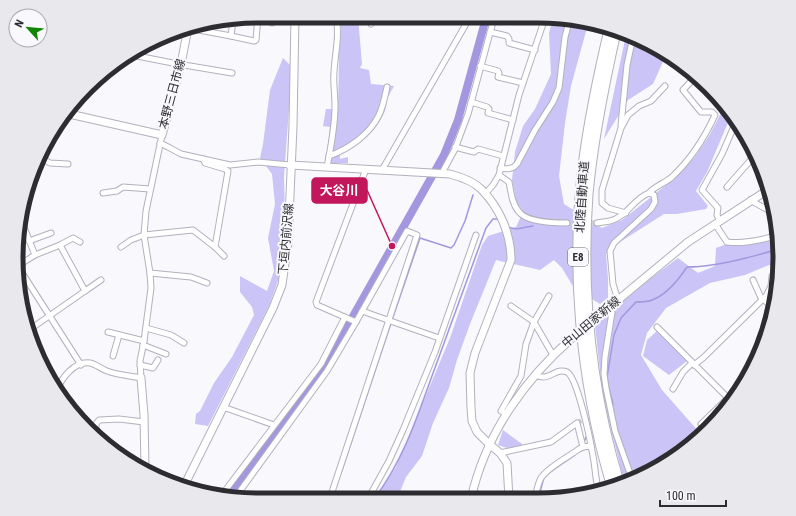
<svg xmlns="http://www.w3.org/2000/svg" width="796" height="516" viewBox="0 0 796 516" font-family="'Roboto Condensed','Noto Sans JP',sans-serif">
	<rect width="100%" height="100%" fill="#f8f8fd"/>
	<g fill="#cbc4f7">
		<path d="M339,17H358L362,64L360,68L369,70L371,84L394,86C392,91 388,95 387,100C386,106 386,110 383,115C374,134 357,146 340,155V159L348,157V163H330L325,158L327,152L330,127L323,126L326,109H338L339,56L341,30Z"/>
		<polygon points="553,18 570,18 588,24 571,86 565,123 559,176 564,204 602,228 622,220 670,182 694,158 709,136 723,109 730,118 707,172 696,191 708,206 706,209 677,214 664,214 620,242 606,254 608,278 608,298 600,304 574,288 562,268 554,260 540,270 496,260 470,324 457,360 449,388 433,423 422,456 406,477 397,499 376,499 396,467 450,338 482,245 488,236 516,227 523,212 517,202 512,180 515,152 523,126 535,109 551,74 549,33"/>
		<polygon points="626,35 645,41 666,55 653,84 628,100 604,139"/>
		<polygon points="283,58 290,65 290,95 284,177 285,219 280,275 269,306 208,426 195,424 196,414 200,411 214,383 232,357 254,315 252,307 240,292 240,276 267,291 274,271 268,238 275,204 272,174 260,158 263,144 270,90"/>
		<polygon points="776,230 779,242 776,266 769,265 745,275 710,283 666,308 647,333 641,355 662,390 700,433 645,475 624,481 603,397 595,326 635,290 678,258 698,273 715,266 716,248 724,245 749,244"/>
		<polygon points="657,331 687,361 669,375 643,356 647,340"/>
		<polygon points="503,430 522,444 522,447 510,449 498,445"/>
	</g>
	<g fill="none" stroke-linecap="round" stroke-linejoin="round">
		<g stroke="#a497e0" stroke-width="1.5">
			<path d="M508,227C517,231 524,227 533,226"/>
			<polyline points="392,320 420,238 451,248 454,245 465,221 473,195"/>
			<path d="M611,406L613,404L608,385L607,377L614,335L621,318L636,302C641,302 648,302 652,300C666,295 679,279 687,267C708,267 726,263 746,258C757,255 768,253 779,248"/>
			<polyline points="584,442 587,435"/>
			<polyline points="341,473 391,323"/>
			<polyline points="547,474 575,455"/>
			<path d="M374,499C402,463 417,418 432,376C450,326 468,277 486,228L493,219H497L500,222"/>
			<polyline points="537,499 539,496 544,477"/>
		</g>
		<polyline stroke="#a497e0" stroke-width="8" points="226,498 317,377 334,350 444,155 458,120 486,18"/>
		<g stroke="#cfcfd4" stroke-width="5" stroke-dasharray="5 2.5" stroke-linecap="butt">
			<polyline points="567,223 597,223"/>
			<polyline points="577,423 610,403"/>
		</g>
		<defs>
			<g id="street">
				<polyline points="272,16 272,23"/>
				<path d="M545,18L519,95L499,175L509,182C511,192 512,204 519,212C527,222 555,223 567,223"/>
				<polyline points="233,20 231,36 254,41 256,40 258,16"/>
				<polyline points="371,24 377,17"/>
				<polyline points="188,28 231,36"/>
				<polyline points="490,32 507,36 509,39 509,43 535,50"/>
				<polyline points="131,53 132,55 178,64 232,73"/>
				<polyline points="480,66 498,71 499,73 498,77 523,83"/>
				<polyline points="471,102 487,107 489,109 488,113 513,120"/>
				<polyline points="621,125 627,65 633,37"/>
				<polyline points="160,143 168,147 181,154 230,165 258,162 290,165"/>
				<polyline points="455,147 474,152 478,149 503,156"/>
				<path d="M329,156C349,149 370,134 379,115C383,107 385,96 387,87"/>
				<polyline points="41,158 50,163 68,164"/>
				<path d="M327,167C331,147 335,127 335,106C335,94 333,83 334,72C335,53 340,35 336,17"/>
				<path d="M500,168C507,169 512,170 517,164L535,130L553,102L559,88L565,37L570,18"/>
				<polyline points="382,170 470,17"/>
				<polyline points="442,173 455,149 468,114 494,18"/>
				<polyline points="727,187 756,154"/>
				<polyline points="103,193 117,191 123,187 150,189"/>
				<path d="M649,193C655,186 665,183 672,177C690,160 705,137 715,115L712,112H701L683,90L697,75"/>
				<polyline points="485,194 493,185 499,175"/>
				<polyline points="750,200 768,210 772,215"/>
				<polyline points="626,213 608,208 602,203 602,190 621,128 628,115 639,106 651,101 665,86"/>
				<polyline points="21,220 35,255"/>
				<polyline points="720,222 717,215 718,208 702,190 722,154 735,124"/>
				<path d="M597,223C602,222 606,222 610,221C627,217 633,199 649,193L654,195L655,202L651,209L614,243L610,251L613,284L618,300"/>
				<path d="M715,224L727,242C743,244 762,240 778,235"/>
				<polyline points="29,241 51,233"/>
				<polyline points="121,247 131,240 144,235 193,230 215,247 228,171 225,169 205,163 203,159"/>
				<polyline points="215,247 224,256"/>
				<polyline points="19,265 35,255 60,245 73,238 80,242"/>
				<polyline points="19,268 81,365"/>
				<polyline points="150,273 191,277 207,283"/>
				<polyline points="753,280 762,300"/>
				<polyline points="85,291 101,280"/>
				<polyline points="763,299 769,304 768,311 770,313"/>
				<polyline points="611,305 612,312 605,357 604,374 606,388 615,431 632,479"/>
				<polyline points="511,306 534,322 553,355"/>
				<polyline points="362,311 439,338"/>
				<polyline points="657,327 728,398 736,391"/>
				<polyline points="146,328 171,335 184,343"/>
				<polyline points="29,330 85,291 60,245"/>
				<polyline points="108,332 144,341"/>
				<polyline points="143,345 166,354"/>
				<polyline points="113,356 119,335"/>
				<polyline points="140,365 153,368 158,360"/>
				<polyline points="694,365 703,358 766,296 771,286 772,276 776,271"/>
				<path d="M534,375C537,376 541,377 543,377C552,377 557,368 567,372C577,377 590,438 592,451C595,463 595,476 598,488"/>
				<polyline points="673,389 683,372 692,363"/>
				<path d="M56,391C62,378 74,361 90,363C96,364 101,369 107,371C118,375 130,376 141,378L140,361L144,341L151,288L150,273L144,235L146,211L162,135"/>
				<polyline points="66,403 71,403 72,409"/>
				<polyline points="223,407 274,425"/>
				<polyline points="506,414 501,411 521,376 526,344 534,322 549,296"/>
				<polyline points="701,424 728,398"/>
				<polyline points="95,435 96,434 96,424 99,420 119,419 144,422"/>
				<polyline points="500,453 551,442 577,423 583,447 591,446"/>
				<polyline points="221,496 321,364 345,317"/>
				<polyline points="235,498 327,371 356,322"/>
				<polyline points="330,498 417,235 407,231 356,322 317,305 316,302 366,169"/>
				<polyline points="368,499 389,461 403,430 435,352 476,235"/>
				<path d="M534,499C537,493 537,485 541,478C547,468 568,457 579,449L583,447"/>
			</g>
			<g id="secondary">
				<polyline points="65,113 162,135 181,64 188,28"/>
				<path d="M290,165L450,174C461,177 473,181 481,189C500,208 511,234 511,260L475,353L470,373L471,408L472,421L477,432L489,444L500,453L507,463L509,499"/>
				<polyline points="618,300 688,242 766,191"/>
				<polyline points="141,378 144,415 145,469"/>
				<polyline points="184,486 273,308 282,285 288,242 293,126 295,16"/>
				<path d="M471,499C485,435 524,380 573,337"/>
			</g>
			<g id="highway">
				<path d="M609,30C599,72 590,115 584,158C570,266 580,379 611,484"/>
				<path d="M616,32C604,85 593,139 588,194C581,291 591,389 619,482"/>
			</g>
		</defs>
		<use href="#street" stroke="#b2b1bd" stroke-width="7"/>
		<use href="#secondary" stroke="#b2b1bd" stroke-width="9"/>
		<use href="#highway" stroke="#b2b1bd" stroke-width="11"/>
		<use href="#street" stroke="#fff" stroke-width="5"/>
		<use href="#secondary" stroke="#fff" stroke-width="7"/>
		<use href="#highway" stroke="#fff" stroke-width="9"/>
		<defs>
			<polyline id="secondary-bridge" points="573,337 618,300"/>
		</defs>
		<use href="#secondary-bridge" stroke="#b2b1bd" stroke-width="9" stroke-linecap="butt"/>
		<use href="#secondary-bridge" stroke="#fff" stroke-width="7"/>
	</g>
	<g text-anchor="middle" stroke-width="4" stroke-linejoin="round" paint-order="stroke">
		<rect fill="#f8f8fd" stroke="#6a696e" stroke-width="1" x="568" y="248" width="20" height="18" rx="3"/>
		<g font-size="11" font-weight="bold" fill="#2d2c31">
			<text x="578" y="261">E8</text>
		</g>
		<g font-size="12" fill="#2d2c31" stroke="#f8f8fd">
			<text transform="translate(172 94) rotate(-75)" y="4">本野三日市線</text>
			<text transform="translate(582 197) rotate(-86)" y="4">北陸自動車道</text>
			<text transform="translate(286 239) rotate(-85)" y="4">下垣内前沢線</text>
			<text transform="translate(591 322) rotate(-40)" y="4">中山田家新線</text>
		</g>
	</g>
	<path d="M0 0H796V516H0ZM258 23H538A235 235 0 0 1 773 258V258A235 235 0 0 1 538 493H258A235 235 0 0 1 23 258V258A235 235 0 0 1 258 23Z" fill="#e8e8ed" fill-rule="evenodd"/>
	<path fill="none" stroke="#2d2c31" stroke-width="5" d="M258 23H538A235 235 0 0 1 773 258V258A235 235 0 0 1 538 493H258A235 235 0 0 1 23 258V258A235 235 0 0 1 258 23Z"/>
	<path fill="none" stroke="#c2185b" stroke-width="1.5" d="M392 246L367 190"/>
	<circle fill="#c2185b" stroke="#f8f8fd" stroke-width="1.5" cx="392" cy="246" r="4"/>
	<rect fill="#c2185b" stroke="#c2185b" stroke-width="1.5" x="312" y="178" width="55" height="25" rx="4"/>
	<g font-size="13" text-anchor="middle" font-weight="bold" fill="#fff">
		<text x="339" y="195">大谷川</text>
	</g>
	<g transform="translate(28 28) rotate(297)"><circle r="19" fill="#f8f8fd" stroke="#a7a6ab"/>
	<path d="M0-3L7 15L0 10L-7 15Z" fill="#118500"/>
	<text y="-6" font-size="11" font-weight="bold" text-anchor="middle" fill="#2d2c31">N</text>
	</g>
	<path d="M660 500v6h66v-6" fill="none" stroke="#2d2c31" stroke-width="2"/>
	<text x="666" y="500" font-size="12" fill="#2d2c31" stroke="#f8f8fd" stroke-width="3" paint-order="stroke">100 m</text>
</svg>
